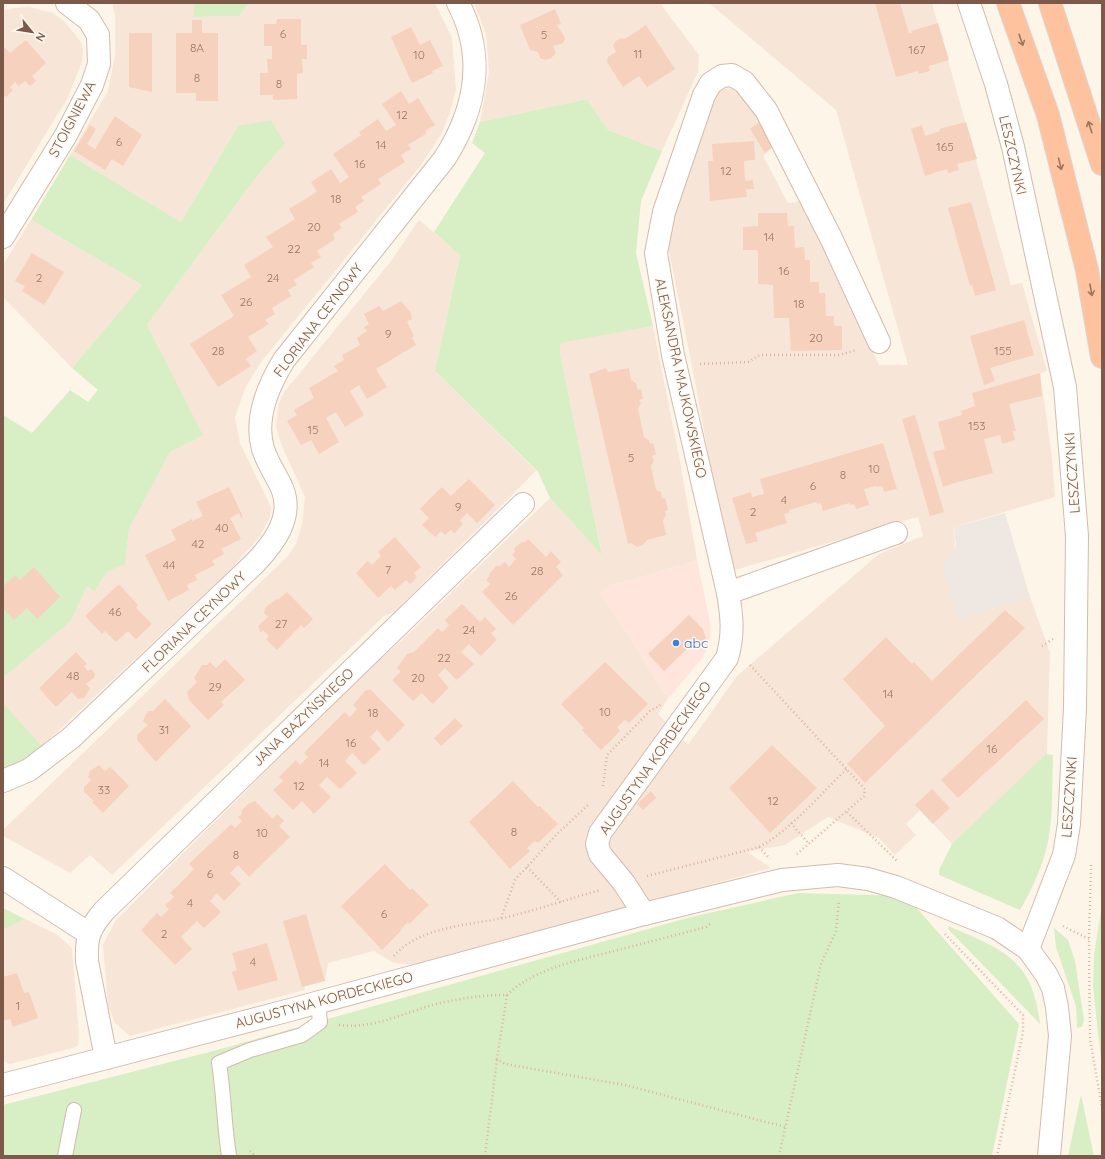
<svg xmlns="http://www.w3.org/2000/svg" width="1105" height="1159" viewBox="0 0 1105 1159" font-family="Quicksand,sans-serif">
	<rect width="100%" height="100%" fill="#fef5e9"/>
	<g fill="#f7e6d7">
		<polygon points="112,3 194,3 194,17 239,16 249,3 435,3 452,38 456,90 450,112 442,133 421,165 262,361 246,386 235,417 240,443 271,507 270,517 260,536 230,570 42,746 3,703 3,678 71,621 87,586 94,592 107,572 125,564 129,529 170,452 202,435 147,325 260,172 285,144 238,126 181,222 70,155 108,91 115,55 115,15"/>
		<polygon points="474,3 660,3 699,55 698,72 662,151 608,130 587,99 480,122 489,72 486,34"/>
		<polygon points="709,3 932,3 1011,285 1022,283 1047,371 1040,373 1052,456 1055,497 954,527 958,619 1030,597 1050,652 1047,754 952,844 920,810 906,824 916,835 895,855 879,838 828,817 785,845 747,852 771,868 416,965 394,963 374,951 328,963 325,981 304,986 305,990 130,1036 115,1023 108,1006 103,945 115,921 367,671 402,640 550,498 602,554 560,354 560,342 653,326 680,461 697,560 629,581 610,585 601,593 668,699 658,714 688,745 737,676 879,554 923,536 918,517 735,570 725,545 693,371 667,241 673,209 716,94 722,89 735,88 746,97 775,145 763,156 788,203 800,202 809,211 879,365 908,365 836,110"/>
		<polygon points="29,7 53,13 65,22 81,42 83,50 82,62 67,99 3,204 3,11 14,8"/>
		<polygon points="31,220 142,285 72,368 3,297 3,265"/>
		<polygon points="419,220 460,254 435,371 536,471 394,612 384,616 112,875 90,855 70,873 3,836 4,829 288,556 296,544 302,525 305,497 281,444 276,427 278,405 285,391 391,261"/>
		<polygon points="25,919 56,934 72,948 79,1035 78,1045 73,1048 10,1064 3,1061 3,930"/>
	</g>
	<polygon fill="#ffe5dc" points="697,560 711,627 710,640 703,657 668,699 601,593 610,585 629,581"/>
	<polygon fill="#efe8e2" points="1005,513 1030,597 958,620 942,565 956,546 954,527"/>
	<g fill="#d8eec5">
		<polygon points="194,3 249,3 239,16 194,17"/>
		<polygon points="587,99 608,130 662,151 641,201 636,253 653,326 560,343 560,354 602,555 550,498 538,472 435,371 460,255 434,232 485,153 472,143 480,122"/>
		<polygon points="271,120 285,144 260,172 147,325 203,435 170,452 129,529 125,564 107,572 94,592 87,586 71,621 3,678 3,415 32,433 70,390 88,402 98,390 72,368 142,285 31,220 70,155 181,222 238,126"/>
		<polygon points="3,703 42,746 30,756 3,771"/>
		<path d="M1046,754L1053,755C1052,779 1053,805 1050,829C1047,857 1034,886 1020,910L939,875V870L952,844Z"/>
		<polygon points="798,893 906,896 1019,1024 992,1156 3,1156 3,1105 217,1050 691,917"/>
		<polygon points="1102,904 1102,1069 1093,987 1094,955"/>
		<polygon points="3,908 25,919 3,930"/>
		<path d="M948,926C1002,949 1033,959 1040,1024L949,930Z"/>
		<polygon points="1054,928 1068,940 1075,961 1084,1020 1082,1027 1077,1028 1076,1006 1056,947"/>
		<polygon points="1081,1095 1094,1156 1068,1156"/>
	</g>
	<g fill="#f6d1be">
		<polygon points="875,3 900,3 909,33 912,33 911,31 938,23 949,60 929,66 930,71 919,74 918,71 896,77"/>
		<polygon points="555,9 561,24 557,25 565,38 563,43 553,46 556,53 551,58 545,60 540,58 538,52 530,50 520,25"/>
		<polygon points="277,19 301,19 301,45 307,45 307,59 302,59 303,73 297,74 297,99 273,100 273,95 260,95 260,73 268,73 267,59 272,59 272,46 264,46 264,24 276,24"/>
		<polygon points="192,20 202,20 202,33 218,33 218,101 196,101 196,93 176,93 176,33 192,33"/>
		<polygon points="646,25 675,69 647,87 639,76 623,87 607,62 608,57 616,52 613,46 616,41 621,38 625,39"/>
		<polygon points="411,27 420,45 430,40 443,66 432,71 433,73 412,83 391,37"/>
		<polygon points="129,33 152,33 152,92 129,87"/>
		<polygon points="26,40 46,63 32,76 36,81 30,86 25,81 19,86 15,82 10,87 13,90 6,97 3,95 3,48 4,47 10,53"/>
		<polygon points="401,91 409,104 418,98 435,125 425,131 427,133 408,145 411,149 401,155 405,162 378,179 381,184 361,197 364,201 355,207 358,212 339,224 342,228 333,234 335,239 317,251 321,257 311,263 314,267 294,280 297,285 288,290 291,296 272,308 275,314 265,320 269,324 248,337 257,351 246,359 251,366 218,387 190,344 234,316 221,295 251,277 244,265 273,247 266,237 295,219 289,209 317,192 311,182 331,169 340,183 349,177 333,154 361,135 359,132 378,119 386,131 396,125 382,104"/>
		<polygon points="115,116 142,135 123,166 112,159 105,170 74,151 90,125 96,129 87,144 95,149"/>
		<polygon points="761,121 775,145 765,153 750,129"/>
		<polygon points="966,122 977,159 957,164 959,170 948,173 947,169 925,176 911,129 922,125 925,136 940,131 939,129"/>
		<polygon points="754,141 755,160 744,161 745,181 753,180 754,189 746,189 747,197 710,201 708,161 713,161 712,144"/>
		<polygon points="971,202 996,290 975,296 972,285 970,286 948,208"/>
		<polygon points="758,213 787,213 788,226 794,226 795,248 804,247 805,260 810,260 810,282 819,282 819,293 825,293 826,316 834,316 834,326 842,326 842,350 791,351 789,318 774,318 773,285 758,284 758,250 743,250 743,227 758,226"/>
		<polygon points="32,253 64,272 44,305 22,291 25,286 15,281"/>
		<polygon points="401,301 411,313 412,319 407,322 414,336 412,338 416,345 376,369 387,387 367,399 359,385 350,391 364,415 345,427 336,412 326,418 339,442 319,454 311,440 301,445 287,421 297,415 294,410 314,398 309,388 338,371 334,366 344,360 342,355 360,345 357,338 367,331 364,327 369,324 364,314 379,306 383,311"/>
		<polygon points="1024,320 1034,355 990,368 995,381 984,385 970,336"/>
		<polygon points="606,368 608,372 629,368 631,380 636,383 638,390 641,389 643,399 639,400 641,403 638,409 644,437 649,440 650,444 653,443 656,454 652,456 654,461 651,466 656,490 661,492 662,499 665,498 668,510 665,511 666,515 663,520 666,535 647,540 643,545 637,547 631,543 628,544 589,374"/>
		<polygon points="1040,373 1042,396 1009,404 1016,431 1013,431 1015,440 1002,444 1000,435 984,439 993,473 954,483 943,487 933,452 945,449 938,422 962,415 961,411 975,406 972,393"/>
		<polygon points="915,415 944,512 930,516 902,419"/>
		<polygon points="883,443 897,489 884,492 882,486 877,487 876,486 864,489 869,505 856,509 854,504 850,505 849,503 823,511 821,503 817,504 816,502 789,510 789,513 784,514 787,523 755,533 758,541 746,544 732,498 751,492 752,497 764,494 760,479"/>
		<polygon points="469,479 495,505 477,523 467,513 460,520 463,524 455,533 451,530 445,535 441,531 435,537 422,525 429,518 420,509 442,487 451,496"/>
		<polygon points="229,487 243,517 241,518 239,513 230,518 241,539 221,549 224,554 212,561 215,565 195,575 197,580 187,585 189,590 168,601 145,555 176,540 171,530 192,519 192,521 203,516 196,502"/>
		<polygon points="395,537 421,567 414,573 417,577 410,584 406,580 395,590 391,586 378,598 356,573 368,561 372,565 381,556 378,552"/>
		<polygon points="528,539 546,557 551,551 561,562 556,567 563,575 513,625 482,592 490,584 486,580 489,576 490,573 496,566 500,566 505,562 509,567 516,559 512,555 515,552 514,548 522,542 525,542"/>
		<polygon points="34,567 60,597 37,619 27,608 14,620 3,608 3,587 15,575 20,580"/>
		<polygon points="119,584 138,605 136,608 152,624 136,639 128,631 116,642 105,631 102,634 85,616"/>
		<polygon points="287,592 313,619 304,628 301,625 277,650 266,639 269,636 263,630 261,633 258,626 268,617 264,613 266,607 277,599 278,600"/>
		<polygon points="462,604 480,622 485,617 496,629 491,633 497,640 481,656 469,644 461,652 474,664 457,680 445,668 438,675 449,688 433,704 422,693 413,701 392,680 401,672 397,668 407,654 414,652 438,628 442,632 449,625 445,620"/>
		<polygon points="1005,610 1025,628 865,783 847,764 885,726 843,679 886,637 912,664 914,662 932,681"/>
		<polygon points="689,615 703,629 706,639 699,645 695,641 664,671 648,654"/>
		<polygon points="76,652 87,664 84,666 88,671 91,669 95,674 94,678 86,684 90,688 84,698 78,699 72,692 56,707 39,688"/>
		<polygon points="225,659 245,680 221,702 224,705 208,720 189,700 187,692 197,682 194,678 202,665 207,665 210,662 216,668"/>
		<polygon points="605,662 648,704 629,723 625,720 617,727 620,731 601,750 582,730 584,728 561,704"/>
		<polygon points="370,689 405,725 388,742 377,730 370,737 381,749 364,765 352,753 345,761 357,773 340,789 327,777 319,785 331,797 314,814 302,801 293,810 273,790 283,781 279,777 296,760 300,765 308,757 304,753 345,712 350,717 357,709 353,705 365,691"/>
		<polygon points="165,699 191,726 156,762 137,740 137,735 148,725 143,721 146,714 149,711 153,711"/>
		<polygon points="1026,700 1044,719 958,798 941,780"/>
		<polygon points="455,718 463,726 441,746 434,738"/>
		<polygon points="772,745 817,788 770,833 729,788"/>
		<polygon points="99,765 105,771 110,767 129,786 103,813 92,802 94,801 84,792 84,787 91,780 88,777 90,771"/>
		<polygon points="513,781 538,807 540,806 558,824 538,843 535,841 527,848 530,851 510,869 469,822"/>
		<polygon points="932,789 950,808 933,824 915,805"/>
		<polygon points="651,791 656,798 643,810 637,804"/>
		<polygon points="255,801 273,819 277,814 284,821 279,826 290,837 249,877 238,865 230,873 241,884 224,901 217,893 210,901 221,912 204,928 197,921 181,937 192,949 175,965 141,930 157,913 161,917 169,909 165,905 174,897 170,893 194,869 189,864 231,824 235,828 242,821 238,817 241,815 242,810 248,804"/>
		<polygon points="385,864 410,890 412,888 429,905 409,924 408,922 400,930 401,931 382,950 341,906"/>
		<polygon points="306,914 325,981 302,987 283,921"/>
		<polygon points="267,943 278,980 238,991 232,972 237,970 232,953"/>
		<polygon points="17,973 24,993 29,992 38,1018 13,1027 10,1019 3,1021 3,977"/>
	</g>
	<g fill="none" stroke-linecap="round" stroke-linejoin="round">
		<defs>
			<g id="service">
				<polyline points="65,1156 74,1110"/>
				<path d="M229,1156C224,1125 224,1094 219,1063L250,1050L302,1035L320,1022L318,1002"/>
			</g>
			<g id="minor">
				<polyline points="969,3 996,84 1013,147 1065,387 1077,536 1075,708 1069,824 1064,855 1028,949"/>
				<polyline points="3,237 66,135 92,85 99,64 98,35 89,20 67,3"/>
				<polyline points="728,593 896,533"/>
				<path d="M3,781L29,770L71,738L255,563C274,543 294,517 282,488C276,475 267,462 263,449C254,418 268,386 284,360L445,158C476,109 486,56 458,3"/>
				<polyline points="3,878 88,933"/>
				<path d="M644,914L624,883L600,854L597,844L600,833L727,658C734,634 732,617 728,593L673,355L656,253L664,212L704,95L711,83L722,76L732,75L744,82L766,110L832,240L879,342"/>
				<path d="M106,1058L87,961C86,937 89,929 104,911L523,504"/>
				<polyline points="3,1085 290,1010 644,914 782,880 838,875 868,879 896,887 997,928 1028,949 1046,974 1053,988 1057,1007 1060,1036 1049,1156"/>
			</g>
			<g id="trunk">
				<polyline points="1008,3 1048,115 1087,270 1102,357"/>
				<polyline points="1050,3 1102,164"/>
			</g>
		</defs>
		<use href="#service" stroke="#d2bbad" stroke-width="16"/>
		<use href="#minor" stroke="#d2bbad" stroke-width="24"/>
		<use href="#trunk" stroke="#ddd4d0" stroke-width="24"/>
		<g stroke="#dcb4a0" stroke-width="2.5" stroke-dasharray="1 3" stroke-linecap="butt">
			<polyline points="700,364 748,362 760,355 839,355 856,350"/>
			<polyline points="1042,646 1053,639"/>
			<polyline points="750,665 865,789 864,796 797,854"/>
			<polyline points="603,786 607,755 650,711 662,704"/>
			<polyline points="847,812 897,861"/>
			<polyline points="791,823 809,844"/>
			<polyline points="759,847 770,859"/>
			<polyline points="1091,865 1089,939 1090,1039 1102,1108"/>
			<polyline points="527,867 561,902"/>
			<path d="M647,876L759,847C791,830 820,794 847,769"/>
			<polyline points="501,918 515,880 556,835 589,804"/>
			<polyline points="1063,926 1089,939"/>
			<polyline points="945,934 1023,1015 1023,1032 997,1156"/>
			<path d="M394,956C419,926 472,925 508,917C539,909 569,899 600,890"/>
			<path d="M507,995C535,968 577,961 614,951C645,943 676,935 706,927L710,924"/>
			<path d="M339,1025C373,1030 408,1011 440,1003C463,998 484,995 507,995L497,1059L505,1064L625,1085L785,1127"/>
			<polyline points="250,1151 255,1156"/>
			<polyline points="485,1156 497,1059"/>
			<polyline points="779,1156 821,964 836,931 839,900"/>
		</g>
		<use href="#service" stroke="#fff" stroke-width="14"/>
		<use href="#minor" stroke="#fff" stroke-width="22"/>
		<use href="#trunk" stroke="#fec39e" stroke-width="22"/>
	</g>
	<defs><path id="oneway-shaft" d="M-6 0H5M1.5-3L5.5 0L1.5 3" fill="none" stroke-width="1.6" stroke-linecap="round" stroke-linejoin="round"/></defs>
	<g stroke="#9c745e">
		<use href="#oneway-shaft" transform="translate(1021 40) rotate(71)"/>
		<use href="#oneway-shaft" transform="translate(1090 127) rotate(-108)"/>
		<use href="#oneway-shaft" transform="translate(1060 164) rotate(76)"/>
		<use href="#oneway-shaft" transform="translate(1091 290) rotate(80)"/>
	</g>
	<circle fill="#3f7fe0" stroke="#fff9f1" stroke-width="1.5" cx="676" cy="643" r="4"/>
	<g text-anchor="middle" stroke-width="3" stroke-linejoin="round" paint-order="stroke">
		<g font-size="12" fill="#9a7766">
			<text x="283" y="38">6</text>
			<text x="544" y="39">5</text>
			<text x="197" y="52">8A</text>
			<text x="917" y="54">167</text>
			<text x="638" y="58">11</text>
			<text x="419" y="59">10</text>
			<text x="197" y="82">8</text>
			<text x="279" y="88">8</text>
			<text x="402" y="119">12</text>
			<text x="119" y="146">6</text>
			<text x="381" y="149">14</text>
			<text x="945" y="151">165</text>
			<text x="360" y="168">16</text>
			<text x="726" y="175">12</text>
			<text x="336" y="203">18</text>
			<text x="314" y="231">20</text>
			<text x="769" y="241">14</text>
			<text x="294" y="253">22</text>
			<text x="784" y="275">16</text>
			<text x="39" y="282">2</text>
			<text x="273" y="282">24</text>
			<text x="246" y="306">26</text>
			<text x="799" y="308">18</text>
			<text x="388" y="338">9</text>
			<text x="816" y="342">20</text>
			<text x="218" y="355">28</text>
			<text x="1003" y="355">155</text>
			<text x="977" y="430">153</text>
			<text x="313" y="434">15</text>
			<text x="631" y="462">5</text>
			<text x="874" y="473">10</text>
			<text x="843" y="479">8</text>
			<text x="813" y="490">6</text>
			<text x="784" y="504">4</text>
			<text x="458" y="511">9</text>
			<text x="753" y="516">2</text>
			<text x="222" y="532">40</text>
			<text x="198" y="548">42</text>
			<text x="169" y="569">44</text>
			<text x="388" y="574">7</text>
			<text x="537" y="575">28</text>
			<text x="511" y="600">26</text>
			<text x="115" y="616">46</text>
			<text x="281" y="628">27</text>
			<text x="469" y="634">24</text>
			<text x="444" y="662">22</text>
			<text x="73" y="680">48</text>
			<text x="418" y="682">20</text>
			<text x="215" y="691">29</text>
			<text x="888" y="698">14</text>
			<text x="605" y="716">10</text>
			<text x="373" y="717">18</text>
			<text x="164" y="734">31</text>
			<text x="351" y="747">16</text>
			<text x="992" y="753">16</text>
			<text x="324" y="767">14</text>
			<text x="299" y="790">12</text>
			<text x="104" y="794">33</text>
			<text x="773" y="805">12</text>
			<text x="514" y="836">8</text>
			<text x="262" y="837">10</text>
			<text x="236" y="859">8</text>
			<text x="210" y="878">6</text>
			<text x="190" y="907">4</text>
			<text x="384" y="918">6</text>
			<text x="164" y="938">2</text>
			<text x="253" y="966">4</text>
			<text x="18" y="1010">1</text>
		</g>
		<g font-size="14" fill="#7c5949" stroke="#fff9f1">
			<text transform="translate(72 119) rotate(-62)" y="5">STOIGNIEWA</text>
			<text transform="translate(1013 155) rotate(77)" y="5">LESZCZYNKI</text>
			<text transform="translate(318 320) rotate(-53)" y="5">FLORIANA CEYNOWY</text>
			<text transform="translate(681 378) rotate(78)" y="5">ALEKSANDRA MAJKOWSKIEGO</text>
			<text transform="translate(1072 473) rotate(-94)" y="5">LESZCZYNKI</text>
			<text transform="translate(194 622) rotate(-44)" y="5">FLORIANA CEYNOWY</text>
			<text transform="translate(303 717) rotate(-44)" y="5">JANA BAŻYŃSKIEGO</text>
			<text transform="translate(655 758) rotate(-55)" y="5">AUGUSTYNA KORDECKIEGO</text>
			<text transform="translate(1069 797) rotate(-86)" y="5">LESZCZYNKI</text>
			<text transform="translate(324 1000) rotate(-15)" y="5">AUGUSTYNA KORDECKIEGO</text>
		</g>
		<g font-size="14" fill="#366cbe" stroke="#fff9f1" text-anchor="start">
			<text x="684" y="648">abc</text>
		</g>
	</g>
	<rect width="1105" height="1159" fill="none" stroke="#7c5949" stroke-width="8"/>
	<g transform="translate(32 32) rotate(120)" stroke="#fff9f1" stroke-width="3" paint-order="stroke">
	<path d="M0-3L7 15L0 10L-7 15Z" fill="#7c5949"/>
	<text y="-6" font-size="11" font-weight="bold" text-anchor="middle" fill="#7c5949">N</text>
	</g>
</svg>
